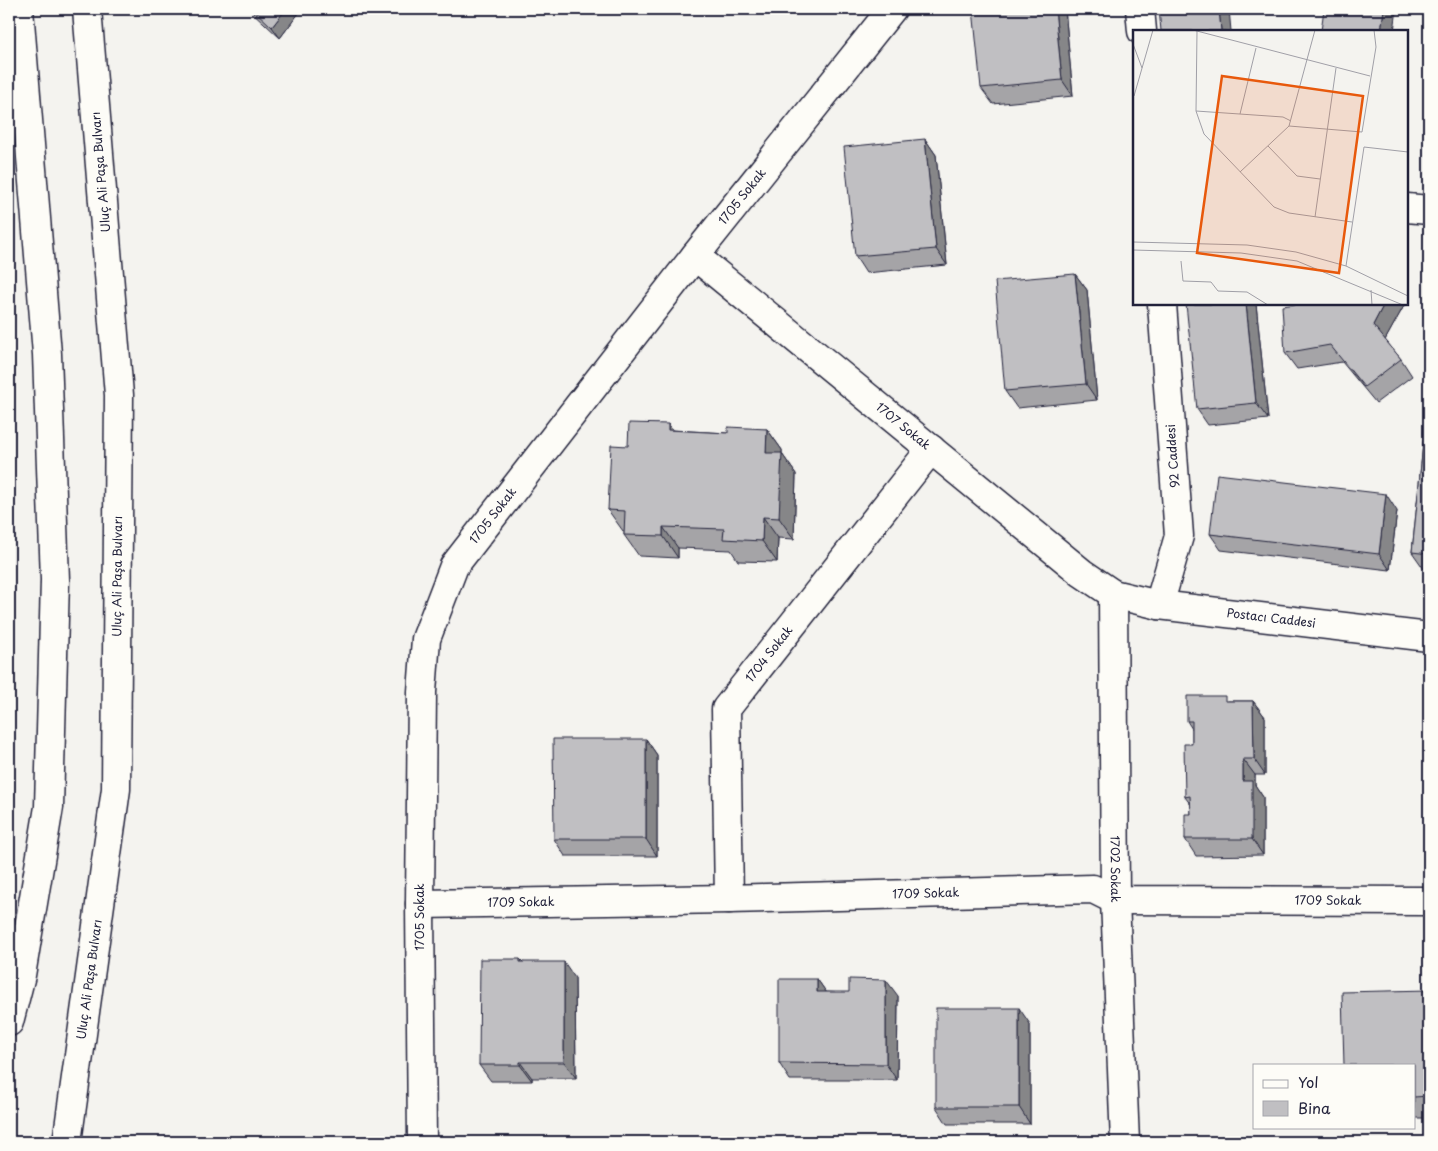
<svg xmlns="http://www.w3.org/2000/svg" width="1438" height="1151" viewBox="0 0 1438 1151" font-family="'Playpen Sans',sans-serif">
	<rect width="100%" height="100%" fill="#f4f3ef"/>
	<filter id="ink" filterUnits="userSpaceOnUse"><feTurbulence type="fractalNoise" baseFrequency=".02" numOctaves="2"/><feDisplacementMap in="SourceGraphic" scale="10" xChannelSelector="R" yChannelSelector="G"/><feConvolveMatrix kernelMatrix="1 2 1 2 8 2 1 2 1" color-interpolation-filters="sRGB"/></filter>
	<g filter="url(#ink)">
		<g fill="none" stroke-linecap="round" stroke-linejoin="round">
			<defs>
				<g id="minor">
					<polyline points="1140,9 1142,31"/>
					<polyline points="1407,208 1429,210"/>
					<path id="s1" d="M695,256L1082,573L1113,594L1159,605L1429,637"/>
					<path id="s2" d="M1113,594L1115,900L1125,1142"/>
					<polyline points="1159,605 1179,536 1162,304"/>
					<path id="s3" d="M729,899L726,709L931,449"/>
					<path id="s4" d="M420,904L729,899L1093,889L1115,900L1429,901"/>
					<polyline points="9,1022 21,975 49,807 55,580 47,354 19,9"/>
					<path id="s5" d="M67,1142L116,789L119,395L87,9"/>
					<path id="s6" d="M422,1142L420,904L422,692L426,639L454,566L695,256L892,9"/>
				</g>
			</defs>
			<use href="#minor" stroke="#22223b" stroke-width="31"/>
			<use href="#minor" stroke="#fdfcf7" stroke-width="28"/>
		</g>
		<g fill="#a5a4a7" stroke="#22223b">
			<polygon points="249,9 302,9 280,38"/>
			<polygon points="1065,9 1073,96 993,104 981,88"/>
			<polygon points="925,139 936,155 947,265 866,273 855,256"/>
			<polygon points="1075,274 1087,290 1097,400 1017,408 1005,391"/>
			<polygon points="1256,304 1268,419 1208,425 1197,409"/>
			<polygon points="1297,304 1405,304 1385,340 1401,359 1412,376 1376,403 1342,362 1297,369 1285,353"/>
			<polygon points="1429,386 1429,569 1424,569 1412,552"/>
			<polygon points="767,429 782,450 782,454 796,474 794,539 778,538 777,562 738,561 731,550 678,548 678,558 639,556 624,535 624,531 623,531 608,510 628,446 672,430 728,433"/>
			<polygon points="1397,511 1390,570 1221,550 1210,534"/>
			<polygon points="1228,701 1253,701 1265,717 1265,775 1255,775 1255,785 1263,797 1263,855 1196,856 1185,839 1191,814 1191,805 1185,797 1192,744 1192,729 1187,721"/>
			<polygon points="646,739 657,755 657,856 565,856 554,839"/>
			<polygon points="520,959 523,962 575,978 576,1078 532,1078 532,1081 491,1081 479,1065"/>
			<polygon points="817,979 826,992 898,996 897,1080 790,1080 779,1063"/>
			<polygon points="1429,990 1429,1118 1414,1118 1414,1065"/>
			<polygon points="1030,1024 1030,1124 947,1124 936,1107"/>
		</g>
		<g fill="#868688" stroke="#22223b">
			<polygon points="286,9 302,9 280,38 272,27"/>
			<polygon points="1055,9 1065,9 1073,96 1062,80"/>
			<polygon points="1219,9 1229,9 1231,31 1221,31"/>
			<polygon points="1384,9 1397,9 1394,31 1381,31"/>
			<polygon points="925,139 936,155 947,265 936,249"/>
			<polygon points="1075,274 1087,290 1097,400 1086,384"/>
			<polygon points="1246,304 1256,304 1268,419 1256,403"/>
			<polygon points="1384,304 1405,304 1384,342 1373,325"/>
			<polygon points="668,424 683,445 668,430"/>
			<polygon points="767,429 782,450 782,454 796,474 794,539 779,518 766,453"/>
			<polygon points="1386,494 1397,511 1390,570 1379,554"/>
			<polygon points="763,517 778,538 777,562 762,541"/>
			<polygon points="663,527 678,548 678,558 663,536"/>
			<polygon points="1253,701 1265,717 1265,775 1254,759"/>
			<polygon points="646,739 657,755 657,856 646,839"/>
			<polygon points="1243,759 1255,775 1255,785 1263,797 1263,855 1252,839 1243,781"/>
			<polygon points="564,962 575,978 576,1078 564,1062"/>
			<polygon points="817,979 829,996 817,992"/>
			<polygon points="886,980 898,996 897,1080 886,1064"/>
			<polygon points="1019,1008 1030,1024 1030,1124 1019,1107"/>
			<polygon points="520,1062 532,1078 532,1081 520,1065"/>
		</g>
		<g fill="#c0bfc2" stroke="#22223b">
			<polygon points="253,9 286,9 272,27"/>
			<polygon points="973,9 1055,9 1062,80 981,88"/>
			<polygon points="1159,9 1219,9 1221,31 1161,31"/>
			<polygon points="1324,9 1384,9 1381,31 1321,31"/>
			<polygon points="925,139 936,249 855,256 844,147"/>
			<polygon points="1075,274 1086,384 1005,391 995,281"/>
			<polygon points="1186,304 1246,304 1256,403 1197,409"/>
			<polygon points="1297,304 1384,304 1373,325 1401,359 1364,387 1330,345 1285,353 1282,306"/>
			<polygon points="1429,386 1429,554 1412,552"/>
			<polygon points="629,423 668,424 668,430 728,433 728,427 767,429 766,453 782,453 779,518 763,517 762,541 723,539 724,529 663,527 663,536 624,535 625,511 608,510 611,445 628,446"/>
			<polygon points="1217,474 1386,494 1379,554 1210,534"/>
			<polygon points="1187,696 1225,696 1225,701 1253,701 1254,759 1243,759 1243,781 1252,781 1252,839 1185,839 1185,814 1191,814 1190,796 1185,797 1184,744 1192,744 1192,721 1187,721"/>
			<polygon points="553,739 646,739 646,839 554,839"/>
			<polygon points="480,959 520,959 520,962 564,962 564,1062 520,1062 520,1065 479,1065"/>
			<polygon points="779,979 817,979 817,992 849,992 849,979 886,980 886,1064 779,1063"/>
			<polygon points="1429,990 1429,1096 1414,1097 1414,1065 1344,1065 1342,992"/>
			<rect x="936" y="1008" width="83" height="99"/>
		</g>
	</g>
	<g text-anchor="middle" stroke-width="5" stroke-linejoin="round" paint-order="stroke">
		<g font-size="12" fill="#22223b" stroke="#fdfcf7">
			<text transform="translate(101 172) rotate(-95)" y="4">Uluç Ali Paşa Bulvarı</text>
			<text dy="4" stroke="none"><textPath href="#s6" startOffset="1050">1705 Sokak</textPath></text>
			<text dy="4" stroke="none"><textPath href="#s1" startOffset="269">1707 Sokak</textPath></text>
			<text transform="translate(1173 456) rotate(-94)" y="4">92 Caddesi</text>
			<text dy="4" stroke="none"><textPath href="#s6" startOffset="645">1705 Sokak</textPath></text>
			<text dy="4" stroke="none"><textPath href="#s5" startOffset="569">Uluç Ali Paşa Bulvarı</textPath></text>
			<text dy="4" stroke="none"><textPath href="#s1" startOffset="698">Postacı Caddesi</textPath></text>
			<text dy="4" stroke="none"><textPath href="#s3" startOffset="260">1704 Sokak</textPath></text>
			<text dy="4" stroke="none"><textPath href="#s2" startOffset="275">1702 Sokak</textPath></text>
			<text dy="4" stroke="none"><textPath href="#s4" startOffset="506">1709 Sokak</textPath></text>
			<text dy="4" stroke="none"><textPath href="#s4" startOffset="911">1709 Sokak</textPath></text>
			<text dy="4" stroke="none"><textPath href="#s4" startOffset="101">1709 Sokak</textPath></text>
			<text transform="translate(420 917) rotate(-90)" y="4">1705 Sokak</text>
			<text dy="4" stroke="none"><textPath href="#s5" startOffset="164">Uluç Ali Paşa Bulvarı</textPath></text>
		</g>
	</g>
	<g transform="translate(1133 30)">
		<rect width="275" height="275" fill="#f4f3ef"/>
		<path fill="none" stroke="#a09fa7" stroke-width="1" d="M60,0L237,46M64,1L63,81L150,87L158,91M0,14L9,38M1,66L20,0M63,81L71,104L141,177L156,183L219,192M107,84L123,18M156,96L229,102L243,17L241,0M135,116L164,146L187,149M107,142L156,96L182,0M182,187L203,38M0,212L114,215L163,222L213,236L275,266M0,220L108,223L164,231L270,275M48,231L50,251L78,252L85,261L114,262L135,275M213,236L231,117L275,122M238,260L239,275"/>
		<path fill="#e8590c" fill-opacity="0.15" stroke="#e8590c" stroke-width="2.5" d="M89,46L230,66L206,243L64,223Z"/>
		<rect width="275" height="275" fill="none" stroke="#22223b" stroke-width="2.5"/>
	</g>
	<rect width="1438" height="1151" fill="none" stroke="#fdfcf7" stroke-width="30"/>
	<rect x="15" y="15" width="1408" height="1121" fill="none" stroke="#22223b" stroke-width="2" filter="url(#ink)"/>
	<rect x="1253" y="1064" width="162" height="65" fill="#fdfcf7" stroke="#a5a5ac"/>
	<rect x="1263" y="1080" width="25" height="8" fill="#fdfcf7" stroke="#a5a5ac"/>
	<text x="1298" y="1088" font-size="15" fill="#22223b">Yol</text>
	<rect x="1263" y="1101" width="25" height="15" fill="#c0bfc2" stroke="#a5a5ac"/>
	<text x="1298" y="1114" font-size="15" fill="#22223b">Bina</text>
</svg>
